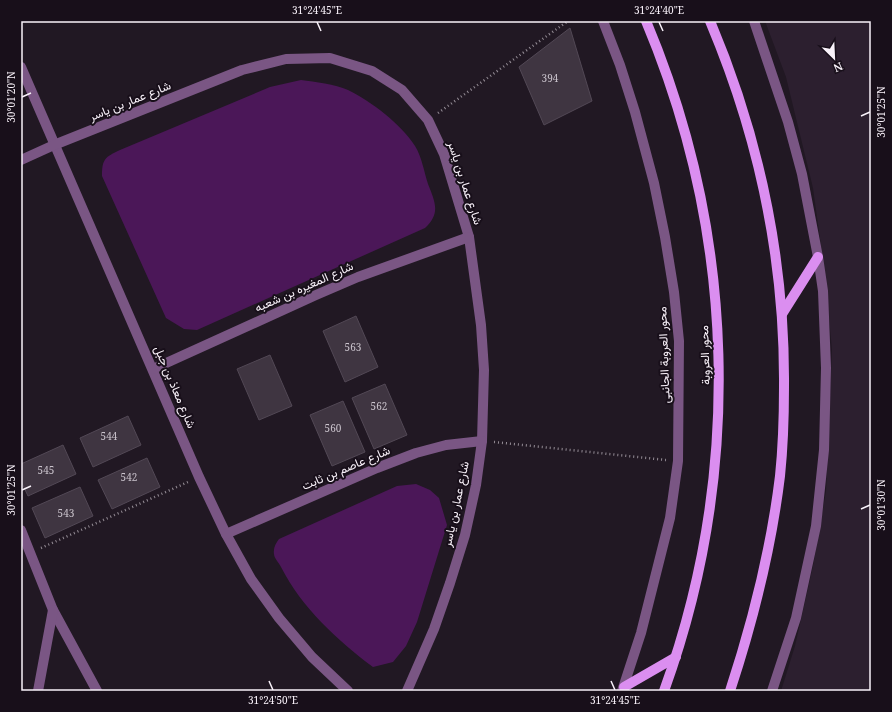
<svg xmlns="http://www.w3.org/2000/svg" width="892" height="712" viewBox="0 0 892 712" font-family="'Noto Serif',Vazirmatn,serif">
	<rect width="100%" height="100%" fill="#211823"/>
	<polygon fill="#2c1f2f" points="765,21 871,21 871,691 781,691 795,646 813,566 826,491 832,350 825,275 813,188 786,77"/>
	<g fill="#4b1758">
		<path d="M301,80C315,82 335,84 348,90C371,101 402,125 415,146C422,157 424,172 428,184C435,202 441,213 425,228L197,330L184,329L166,318L102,176C102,159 105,157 120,150L270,87Z"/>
		<path d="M416,484L430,490L439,498L447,525L417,622L406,646L393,662L373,667C337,640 302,608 281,567C279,563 274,558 274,554C273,548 276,543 279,539L397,486Z"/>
	</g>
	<g fill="#3f3541" stroke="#524855">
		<polygon points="570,28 592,101 544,125 519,67"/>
		<polygon points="356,316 378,367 345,382 323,331"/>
		<polygon points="270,355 292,406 259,420 237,369"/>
		<polygon points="385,384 407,435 374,449 352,398"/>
		<polygon points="343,401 365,452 332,466 310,415"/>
		<polygon points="128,416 141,445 93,467 80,438"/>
		<polygon points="63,445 76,474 28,496 21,481 21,464"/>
		<polygon points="147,458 160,487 112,509 98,480"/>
		<polygon points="80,487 93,516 45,538 32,508"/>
	</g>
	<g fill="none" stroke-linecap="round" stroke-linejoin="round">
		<g stroke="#958d96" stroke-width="2.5" stroke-dasharray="1 3" stroke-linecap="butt">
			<polyline points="438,113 568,21"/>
			<polyline points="494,442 666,460"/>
			<polyline points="41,548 188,482"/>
		</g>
		<g stroke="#7a5684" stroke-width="10">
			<polyline points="603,21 620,65 635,112 654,183 665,237 674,292 679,341 678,461 670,518 641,633 622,691"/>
			<polyline points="754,21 788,122 802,174 818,257 823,291 826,368 824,450 816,526 796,618 772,691"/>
			<polyline points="21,67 199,477 226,534 251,579 279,618 312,657 348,691"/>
			<polyline points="21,160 54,145 242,70 286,59 330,58 372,71 402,90 428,120 444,154 469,237 481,325 484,370 482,441 476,485 465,535 450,583 434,629 407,691"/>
			<polyline points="153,369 316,295 358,277 469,237"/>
			<polyline points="21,530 53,610 97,691"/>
			<polyline points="226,534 377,468 416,453 446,445 482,441"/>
			<polyline points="38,691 53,610"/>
		</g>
		<g stroke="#db8ef0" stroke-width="10">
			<path d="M646,21C736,235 743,473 664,691"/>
			<path d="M710,21C759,137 785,261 784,387C784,417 783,447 780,476C771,550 753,621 730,691"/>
			<polyline points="782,314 818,257"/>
			<polyline points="624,687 676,657"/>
		</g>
	</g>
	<path fill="none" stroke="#f9f2fa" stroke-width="1.5" d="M317,22L321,31M659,22L663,31M22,97L31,93M861,116L870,112M22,490L31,486M861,509L870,505M269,681L273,690M611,681L615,690"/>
	<g text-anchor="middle" stroke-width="4" stroke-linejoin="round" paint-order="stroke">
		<g font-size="10" fill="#cac3cc">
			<text x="550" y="82">394</text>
			<text x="353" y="351">563</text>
			<text x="379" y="410">562</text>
			<text x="333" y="432">560</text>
			<text x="109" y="440">544</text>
			<text x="46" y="474">545</text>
			<text x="129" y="481">542</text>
			<text x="66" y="517">543</text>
		</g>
		<g font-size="12" fill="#f9f2fa" stroke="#180f1a">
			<text transform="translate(130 101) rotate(-22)" y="4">شارع عمار بن ياسر</text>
			<text transform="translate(465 183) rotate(72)" y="4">شارع عمار بن ياسر</text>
			<text transform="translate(304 287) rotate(-24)" y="4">شارع المغيره بن شعبه</text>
			<text transform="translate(664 355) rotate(-92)" y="4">محور العروبة الجانبى</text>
			<text transform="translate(705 355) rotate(-92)" y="4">محور العروبة</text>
			<text transform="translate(175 387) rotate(67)" y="4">شارع معاذ بن جبل</text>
			<text transform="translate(346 468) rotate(-23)" y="4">شارع عاصم بن ثابت</text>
			<text transform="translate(456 504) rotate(-78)" y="4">شارع عمار بن ياسر</text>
		</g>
	</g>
	<rect width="892" height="712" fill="none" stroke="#180f1a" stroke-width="44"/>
	<g transform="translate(834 58) rotate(156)" stroke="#180f1a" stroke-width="3" paint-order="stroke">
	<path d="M0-3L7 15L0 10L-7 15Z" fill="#f9f2fa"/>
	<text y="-6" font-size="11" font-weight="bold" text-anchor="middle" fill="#f9f2fa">N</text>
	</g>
	<rect x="22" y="22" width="848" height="668" fill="none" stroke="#f9f2fa" stroke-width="1.5"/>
	<g font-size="10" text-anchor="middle" fill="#f9f2fa">
		<text x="317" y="14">31°24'45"E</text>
		<text x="659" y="14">31°24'40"E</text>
		<text transform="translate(11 97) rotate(-90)" y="4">30°01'20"N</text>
		<text transform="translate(881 112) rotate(-90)" y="4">30°01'25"N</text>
		<text transform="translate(11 490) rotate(-90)" y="4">30°01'25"N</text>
		<text transform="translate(881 505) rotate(-90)" y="4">30°01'30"N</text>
		<text x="273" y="704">31°24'50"E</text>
		<text x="615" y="704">31°24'45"E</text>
	</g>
</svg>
